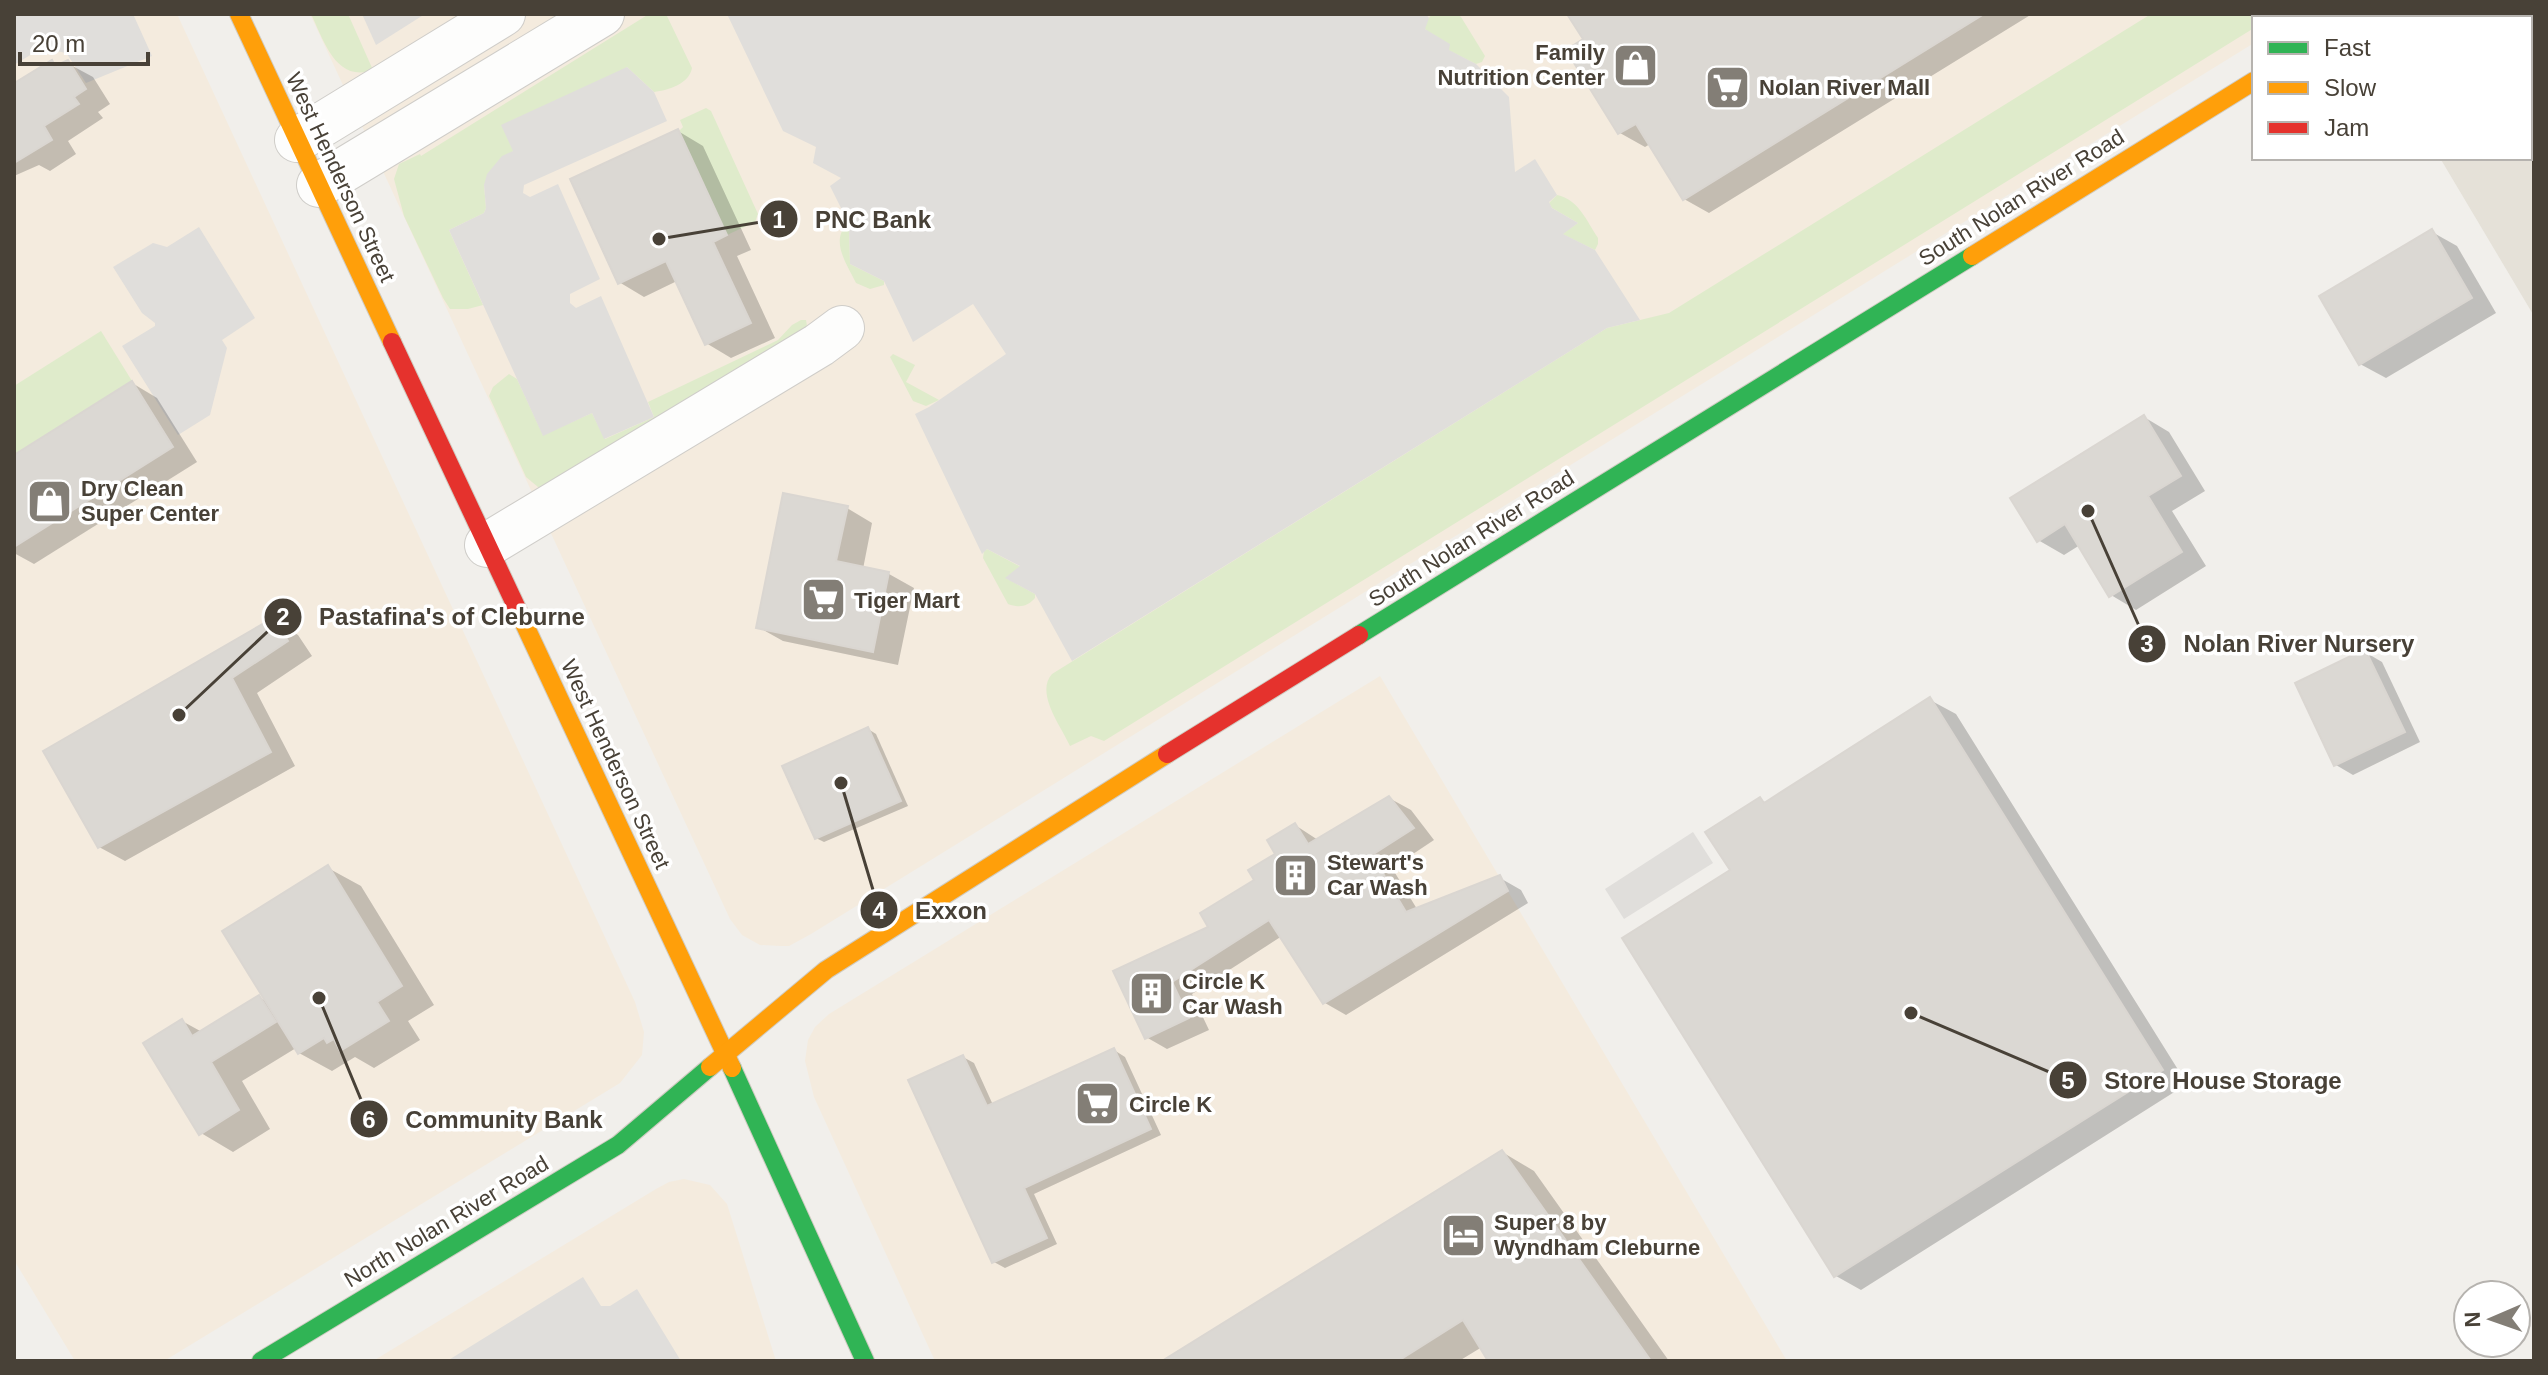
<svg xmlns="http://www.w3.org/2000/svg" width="2548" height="1375" viewBox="0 0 2548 1375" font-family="Arial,sans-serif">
	<rect width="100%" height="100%" fill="#f1efeb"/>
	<polygon fill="#e5e1d8" points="2446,14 2534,14 2534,316 2440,158 2530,158 2530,18 2440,18"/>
	<g fill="#f4ebde">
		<polygon points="14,14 177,14 635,1002 644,1032 642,1055 620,1083 164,1361 75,1361 14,1260"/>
		<polygon points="310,14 2300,14 2294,18 2254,18 2254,43 811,934 789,946 781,946 760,945 742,935 730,919"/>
		<polygon points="1380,676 1787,1361 935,1361 814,1097 805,1061 808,1040 815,1027 829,1014"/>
		<polygon points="684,1179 710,1185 727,1204 776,1361 373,1361 656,1189 669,1182"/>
	</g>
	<g fill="#dfebcb">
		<path d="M311,14H348L373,70C336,83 324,41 311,14Z"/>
		<path d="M649,14H666L692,68C689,84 669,90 654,92L627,67L513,151L484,185L486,208L484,213L449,230L483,305L468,309H450L443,298L404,216L394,179L399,164L420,154L421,156Z"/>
		<polygon points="1432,14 1457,14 1461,17 1485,56 1482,62 1476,64 1448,50 1425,29 1425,23"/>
		<path d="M2151,14H2276L2269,18H2254V28L1104,741L1091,736L1070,746C1061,726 1035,693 1052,674L1607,328L1669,313Z"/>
		<polygon points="706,108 711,111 758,214 755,222 727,235 679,131 683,127 680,120"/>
		<path d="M1557,195C1579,200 1586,220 1598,238V244L1595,250L1562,234L1578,223L1552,208L1549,203Z"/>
		<path d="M847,224H849L850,264L884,281V285L870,289L856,283C847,264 830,242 847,224Z"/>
		<polygon points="801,320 806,320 807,326 803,333 552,489 538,487 526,477 489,396 493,387 509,374 517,379 543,435 592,413 605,439 654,417 648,402 778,340 792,325"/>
		<polygon points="101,331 132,381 14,455 14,386"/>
		<polygon points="893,354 915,365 906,382 939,400 926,406 913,401 890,357"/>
		<path d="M987,549L1021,567L1006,578L1035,594V598C1027,607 1019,608 1008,604L983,558L984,551Z"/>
	</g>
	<g fill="#e0dedb">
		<polygon points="14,14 133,14 152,56 86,83 67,54 62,52 51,51 45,55 40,49 14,65"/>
		<polygon points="362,14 425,14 376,45"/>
		<polygon points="727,14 1426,14 1429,18 1425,29 1450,44 1449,50 1476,64 1509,97 1515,172 1535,159 1557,195 1549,202 1552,208 1578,223 1563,234 1595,250 1640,320 1607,328 1072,661 1035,594 1005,578 1020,566 987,549 982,554 915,414 929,407 1006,354 973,304 913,342 884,281 850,264 849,224 830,186 841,178 813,163 816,147 783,131"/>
		<polygon points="627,67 654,92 667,121 524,185 523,193 530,197 558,184 600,279 570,294 570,303 576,308 601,296 654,417 604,439 592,413 543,436 449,230 484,213 486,208 484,185 487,174 502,156 513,151 501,125"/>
		<polygon points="199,227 255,318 222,340 227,348 210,415 178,435 122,346 155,326 155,323 142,313 113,267 153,243 167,247"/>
		<polygon points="1693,832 1713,863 1624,919 1605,889"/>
		<polygon points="583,1277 601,1306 610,1306 637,1289 681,1361 447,1361"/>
	</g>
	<g fill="#0003">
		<polygon points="1569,14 2032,14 1709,213 1684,199 1650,144 1645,147 1620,133 1586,40"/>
		<polygon points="52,63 58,66 67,63 93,77 110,104 98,112 103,118 68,141 76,154 50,171 39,165 14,176 14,82 17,84"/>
		<polygon points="678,131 703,146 751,250 737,256 775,338 731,358 706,343 677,281 644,297 619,282"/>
		<polygon points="2432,232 2457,246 2496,313 2386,378 2360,364"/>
		<polygon points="132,383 157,398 197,462 34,564 14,553 14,458"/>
		<polygon points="2144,417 2169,432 2205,491 2172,511 2206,566 2136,610 2111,595 2080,545 2064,555 2038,540"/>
		<polygon points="847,508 872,523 863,569 889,574 914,588 898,665 783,641 758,627"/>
		<polygon points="273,621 298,635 312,656 257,693 295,766 125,861 99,847"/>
		<polygon points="2365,652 2382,662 2420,742 2353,775 2336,765"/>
		<polygon points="1930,700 1956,714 2187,1084 1861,1290 1836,1276 1732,870 1761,800 1767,803"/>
		<polygon points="868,729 876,734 908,806 824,842 816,838"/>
		<polygon points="1389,798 1411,810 1434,840 1392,868 1417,909 1500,878 1521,890 1528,903 1346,1015 1325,1003 1282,936 1192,994 1209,1030 1167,1049 1146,1037 1116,972 1211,928 1257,881 1278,854 1295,825 1318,840"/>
		<polygon points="328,868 361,886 434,1005 408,1021 420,1040 374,1068 355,1057 332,1071 299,1053 296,1048 242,1081 270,1129 233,1152 201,1133 182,1021 202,1032 259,997 268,1002"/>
		<polygon points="1114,1050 1125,1057 1161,1135 1034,1194 1057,1244 1005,1268 994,1262 963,1057 974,1063 993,1105"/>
		<polygon points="1502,1152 1534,1171 1669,1361 1490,1361 1482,1347 1459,1361 1166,1361"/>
	</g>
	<g fill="#dbd8d3" stroke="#dad6d1" stroke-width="2">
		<polygon points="1567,14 1984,14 1683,200 1636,124 1618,134 1566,50 1583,39"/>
		<polygon points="52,60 55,66 68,60 86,89 74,97 79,104 44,126 52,140 14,163 14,79 16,82"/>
		<polygon points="678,129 727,235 713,242 751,323 705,345 666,261 618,284 570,179"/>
		<polygon points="2432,229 2472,298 2359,365 2319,296"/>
		<polygon points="132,381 173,447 14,547 14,455"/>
		<polygon points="2144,415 2181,476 2148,496 2182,552 2109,597 2065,524 2037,542 2010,498"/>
		<polygon points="783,493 848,506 836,561 889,572 873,652 756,628"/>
		<polygon points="273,618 288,641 232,678 271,752 98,848 43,751"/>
		<polygon points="2365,649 2405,732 2334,766 2295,683"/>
		<polygon points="1930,697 2163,1070 1834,1277 1622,938 1730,870 1705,832 1760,797 1764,803"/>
		<polygon points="868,727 901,801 815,839 782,766"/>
		<polygon points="1389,796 1414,828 1372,855 1406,912 1500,875 1508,891 1323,1004 1269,920 1172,982 1189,1018 1145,1039 1113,971 1208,927 1200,913 1254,880 1248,870 1275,854 1267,840 1295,823 1308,844"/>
		<polygon points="328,865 402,986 377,1002 389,1021 340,1051 334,1039 327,1043 324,1038 298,1054 222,931"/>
		<polygon points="259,995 276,1022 211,1062 239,1110 199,1135 143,1043 182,1019 192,1036"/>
		<polygon points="1114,1048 1151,1129 1024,1188 1047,1238 992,1263 908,1080 963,1055 987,1106"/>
		<polygon points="1502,1150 1651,1361 1488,1361 1463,1320 1398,1361 1162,1361"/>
	</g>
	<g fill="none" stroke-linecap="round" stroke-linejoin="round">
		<defs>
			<g id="street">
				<polyline points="297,140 503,14"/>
				<polyline points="319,185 602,14"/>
				<polyline points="487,545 819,345 842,328"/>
			</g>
			<g id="fast">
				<polyline points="2356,18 2362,14"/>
				<polyline points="1359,635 1972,256"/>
				<polyline points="732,1068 865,1361"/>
				<polyline points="261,1361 618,1145 710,1067"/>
			</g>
			<g id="slow">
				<polyline points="239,14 392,342"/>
				<polyline points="1972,256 2254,81"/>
				<polyline points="522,619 732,1068"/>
				<polyline points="710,1067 826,970 1167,754"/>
			</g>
			<g id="jam">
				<polyline points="392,342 522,619"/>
				<polyline points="1167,754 1359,635"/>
			</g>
		</defs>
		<use href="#street" stroke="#cfcdc9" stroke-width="46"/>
		<use href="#fast" stroke="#d0ccc2" stroke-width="20"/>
		<use href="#slow" stroke="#d0ccc2" stroke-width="20"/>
		<use href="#jam" stroke="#d0ccc2" stroke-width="20"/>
		<use href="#street" stroke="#fdfdfc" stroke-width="44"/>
		<use href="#fast" stroke="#30b455" stroke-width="18"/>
		<use href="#slow" stroke="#ff9f0a" stroke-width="18"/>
		<use href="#jam" stroke="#e5322d" stroke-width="18"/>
	</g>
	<defs>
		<symbol id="shop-square" viewBox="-11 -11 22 22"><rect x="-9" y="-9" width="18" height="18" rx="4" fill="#837e76" stroke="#fff"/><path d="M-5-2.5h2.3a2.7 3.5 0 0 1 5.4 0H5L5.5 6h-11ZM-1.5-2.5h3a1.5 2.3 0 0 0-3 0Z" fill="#fff"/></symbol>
		<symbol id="supermarket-square" viewBox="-11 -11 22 22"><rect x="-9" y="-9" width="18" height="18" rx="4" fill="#837e76" stroke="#fff"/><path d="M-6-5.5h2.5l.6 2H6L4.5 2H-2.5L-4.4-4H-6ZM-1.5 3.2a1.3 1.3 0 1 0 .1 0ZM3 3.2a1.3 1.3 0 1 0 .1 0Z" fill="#fff"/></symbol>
		<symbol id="building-square" viewBox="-11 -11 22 22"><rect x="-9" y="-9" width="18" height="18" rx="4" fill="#837e76" stroke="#fff"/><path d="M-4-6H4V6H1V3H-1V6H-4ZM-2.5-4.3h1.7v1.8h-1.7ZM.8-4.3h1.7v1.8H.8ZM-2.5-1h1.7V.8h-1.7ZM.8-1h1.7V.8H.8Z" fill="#fff"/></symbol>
		<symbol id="hotel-square" viewBox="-11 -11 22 22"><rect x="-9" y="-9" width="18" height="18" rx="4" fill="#837e76" stroke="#fff"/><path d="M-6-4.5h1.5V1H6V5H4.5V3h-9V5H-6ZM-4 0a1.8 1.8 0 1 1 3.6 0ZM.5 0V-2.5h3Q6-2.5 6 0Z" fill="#fff"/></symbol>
	</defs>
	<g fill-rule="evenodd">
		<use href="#shop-square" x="1610" y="40" width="51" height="51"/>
		<use href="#supermarket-square" x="1702" y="62" width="51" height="51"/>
		<use href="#shop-square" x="24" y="476" width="51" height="51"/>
		<use href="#supermarket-square" x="798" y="574" width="51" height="51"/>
		<use href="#building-square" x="1270" y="850" width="51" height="51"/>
		<use href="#building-square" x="1126" y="968" width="51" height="51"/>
		<use href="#supermarket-square" x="1072" y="1078" width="51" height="51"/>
		<use href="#hotel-square" x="1438" y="1210" width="51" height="51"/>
	</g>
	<g text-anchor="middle" stroke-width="7" stroke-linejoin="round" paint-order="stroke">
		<g font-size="22" font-weight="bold" fill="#484137" stroke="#fff" text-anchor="start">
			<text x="1605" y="60" text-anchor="end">Family<tspan x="1605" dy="25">Nutrition Center</tspan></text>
			<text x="1759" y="95">Nolan River Mall</text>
			<text x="81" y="496">Dry Clean<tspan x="81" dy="25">Super Center</tspan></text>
			<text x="854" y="608">Tiger Mart</text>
			<text x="1327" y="870">Stewart's<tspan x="1327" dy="25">Car Wash</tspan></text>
			<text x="1182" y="989">Circle K<tspan x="1182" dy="25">Car Wash</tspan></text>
			<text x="1129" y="1112">Circle K</text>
			<text x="1494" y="1230">Super 8 by<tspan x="1494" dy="25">Wyndham Cleburne</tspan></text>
		</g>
		<g font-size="22" fill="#484137" stroke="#fff">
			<text transform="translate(341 177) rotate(65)" y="8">West Henderson Street</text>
			<text transform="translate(2021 197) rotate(-32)" y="8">South Nolan River Road</text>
			<text transform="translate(1471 538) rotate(-32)" y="8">South Nolan River Road</text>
			<text transform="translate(616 764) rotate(65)" y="8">West Henderson Street</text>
			<text transform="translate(446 1221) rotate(-31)" y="8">North Nolan River Road</text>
		</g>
	</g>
	<path fill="none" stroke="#484137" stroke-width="3" d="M659 239L779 219M179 715L283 617M2088 511L2147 644M841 783L879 910M1911 1013L2068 1080M319 998L369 1119"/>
	<g fill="#484137" stroke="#fff" stroke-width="3">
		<circle cx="659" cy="239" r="8"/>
		<circle cx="179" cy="715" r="8"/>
		<circle cx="2088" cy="511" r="8"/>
		<circle cx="841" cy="783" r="8"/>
		<circle cx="1911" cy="1013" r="8"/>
		<circle cx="319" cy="998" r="8"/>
		<circle cx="779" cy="219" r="20"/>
		<circle cx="283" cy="617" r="20"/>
		<circle cx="2147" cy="644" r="20"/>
		<circle cx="879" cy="910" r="20"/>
		<circle cx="2068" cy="1080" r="20"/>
		<circle cx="369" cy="1119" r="20"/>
	</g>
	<g font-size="24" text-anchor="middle" font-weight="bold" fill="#fff">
		<text x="779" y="228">1</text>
		<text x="283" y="625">2</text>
		<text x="2147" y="652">3</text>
		<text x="879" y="919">4</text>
		<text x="2068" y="1089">5</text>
		<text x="369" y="1128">6</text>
	</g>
	<g font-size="24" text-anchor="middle" font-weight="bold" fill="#484137" stroke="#fff" stroke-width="7" stroke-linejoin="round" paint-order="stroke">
		<text x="873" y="228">PNC Bank</text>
		<text x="452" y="625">Pastafina's of Cleburne</text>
		<text x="2299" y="652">Nolan River Nursery</text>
		<text x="951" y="919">Exxon</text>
		<text x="2223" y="1089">Store House Storage</text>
		<text x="504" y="1128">Community Bank</text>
	</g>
	<rect width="2548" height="1375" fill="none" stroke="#484137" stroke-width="32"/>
	<rect x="2252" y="16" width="280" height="144" fill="#ffffff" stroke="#b6b3af" stroke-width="2"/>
	<rect x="2268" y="42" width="40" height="12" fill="#30b455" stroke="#b6b3af" stroke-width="2"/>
	<text x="2324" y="56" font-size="24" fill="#484137">Fast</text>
	<rect x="2268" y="82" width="40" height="12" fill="#ff9f0a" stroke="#b6b3af" stroke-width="2"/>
	<text x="2324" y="96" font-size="24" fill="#484137">Slow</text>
	<rect x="2268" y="122" width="40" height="12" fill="#e5322d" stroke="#b6b3af" stroke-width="2"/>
	<text x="2324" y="136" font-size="24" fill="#484137">Jam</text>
	<g transform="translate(2492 1319) rotate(268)"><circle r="38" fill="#ffffff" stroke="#b6b3af" stroke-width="2"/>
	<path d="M0-6L14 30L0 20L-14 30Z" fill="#837e76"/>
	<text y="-12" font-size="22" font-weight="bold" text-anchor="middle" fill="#484137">N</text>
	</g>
	<path d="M20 52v12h128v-12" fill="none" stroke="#484137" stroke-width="4"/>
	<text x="32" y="52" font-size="24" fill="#484137" stroke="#ffffff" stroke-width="6" paint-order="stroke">20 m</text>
</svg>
